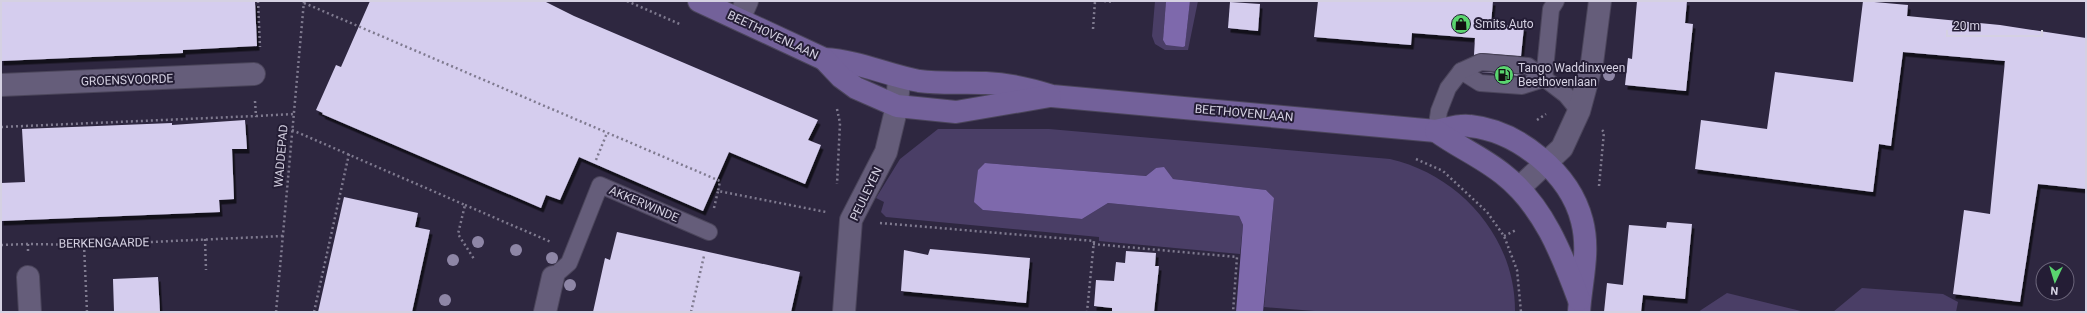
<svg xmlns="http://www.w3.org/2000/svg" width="2087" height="313" viewBox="0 0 2087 313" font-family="Roboto,sans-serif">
	<defs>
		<filter id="shadow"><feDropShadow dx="2.5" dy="4.5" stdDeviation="0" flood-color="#0009"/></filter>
	</defs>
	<rect width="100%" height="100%" fill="#2e2740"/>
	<g fill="#4a3e66">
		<polygon points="1155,1 1166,1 1163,40 1185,46 1190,1 1198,1 1188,50 1165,50 1155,44 1152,36"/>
		<path d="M938,129H1049L1390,159C1460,175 1516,238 1515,312H1327L1264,307L1274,198L1266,190L1173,179L1156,168L1146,176L985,163L983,210L1082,219L1108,203L1239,216L1243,225L1240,254L1099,241V237L886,217L881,212L884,202L876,198L900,159Z"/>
		<polygon points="1862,288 1943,294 1958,302 1956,312 1833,312"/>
		<polygon points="1727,293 1801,311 1816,312 1698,312"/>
	</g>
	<g fill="#7e69ac">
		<polygon points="1166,1 1190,1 1185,46 1183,47 1166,45 1163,40"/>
		<polygon points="985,163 1146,176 1156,168 1164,167 1173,179 1266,190 1274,198 1263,312 1236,312 1243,225 1239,216 1108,203 1082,219 983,210 974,202 978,170"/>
	</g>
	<g fill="#d5cdee" filter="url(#shadow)">
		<polygon points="1,1 255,1 257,46 183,50 183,53 1,61"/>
		<polygon points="370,1 544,1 574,16 818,120 808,140 821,145 805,184 729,152 703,211 579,157 560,200 546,195 541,208 322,114 323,113 316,110 336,65 341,67"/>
		<polygon points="1318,1 1493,1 1491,24 1524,27 1521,56 1482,53 1474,55 1475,38 1412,33 1411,45 1314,37"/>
		<polygon points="1637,1 1687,1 1685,23 1693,24 1686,91 1625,85 1628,58 1632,59"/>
		<polygon points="1863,1 1908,5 1907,16 2000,25 2086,38 2086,189 2038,184 2020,302 1953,294 1964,210 1990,214 2005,61 1903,52 1891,146 1879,144 1873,192 1695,169 1701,120 1767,129 1775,72 1853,82"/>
		<polygon points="1230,2 1260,4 1258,31 1228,28"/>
		<polygon points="1481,72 1483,72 1524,75 1521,76"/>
		<polygon points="245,120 247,149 232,149 234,199 219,200 220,212 1,221 1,183 25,182 22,129 172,123 172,125"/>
		<polygon points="344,197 418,213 415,227 430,230 412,312 318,312"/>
		<polygon points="1667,222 1692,224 1685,299 1643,295 1641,312 1604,312 1607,283 1623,285 1629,225 1666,228"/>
		<polygon points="617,232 800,272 791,312 593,312 605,258 610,260"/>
		<polygon points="930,249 1030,258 1026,303 901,291 904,250 928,255"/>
		<polygon points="1126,251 1156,253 1155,266 1159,266 1154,312 1112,312 1112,308 1094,306 1096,280 1114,281 1116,262 1125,263"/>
		<polygon points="158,277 160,312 114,312 113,279"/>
	</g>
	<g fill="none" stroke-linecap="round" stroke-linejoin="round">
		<defs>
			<g id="service">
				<polyline points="1461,71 1480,83 1522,86 1544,79 1551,9 1556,1"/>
				<polyline points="1436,131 1439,111 1448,88 1461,71 1481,62 1528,66 1566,95 1579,111"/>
				<polyline points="553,277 569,263 600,185 709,232"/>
			</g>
			<g id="minor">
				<polyline points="739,19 747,1"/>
				<polyline points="1,85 254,74"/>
				<polyline points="1519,188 1562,148 1579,111 1592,63 1600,1"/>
				<polyline points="28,277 30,312"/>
				<polyline points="545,312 553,277"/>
				<polyline points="844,312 851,220 886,152 897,106 899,78"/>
			</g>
			<g id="secondary">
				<path d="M699,1L824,59C859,61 886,75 919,81C941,84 963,82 986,83C1009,84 1030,89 1052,96L1436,131C1447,129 1459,124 1470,126C1518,131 1570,173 1582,221C1590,252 1581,281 1579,312"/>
				<polyline points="824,59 841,77 856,88 897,106 956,112 1050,96"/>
				<path d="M1436,131C1458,147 1482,157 1503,174C1543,205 1562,254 1579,300"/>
			</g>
		</defs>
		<use href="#service" stroke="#4b455b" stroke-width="18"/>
		<use href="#minor" stroke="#4b455b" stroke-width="24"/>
		<use href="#secondary" stroke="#4b455b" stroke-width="24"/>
		<g stroke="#7f7a8f" stroke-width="2.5" stroke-dasharray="2 3" stroke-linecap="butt">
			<polyline points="258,1 260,47"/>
			<polyline points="627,1 682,25"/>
			<polyline points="1104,1 1114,2"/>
			<polyline points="304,3 720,181 718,191 826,212"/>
			<polyline points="1093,29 1095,1"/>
			<polyline points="255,101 256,116 294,114"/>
			<polyline points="837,109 840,123 837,184"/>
			<polyline points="1537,120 1546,114"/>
			<polyline points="1,127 256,116"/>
			<polyline points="292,130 465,205 458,234 474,259"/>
			<polyline points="1416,159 1443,171 1487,212 1504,236 1517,270 1521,312"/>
			<polyline points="596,160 607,133"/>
			<polyline points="1599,186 1604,132 1601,129"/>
			<polyline points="465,205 551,242"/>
			<polyline points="714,208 718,191"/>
			<polyline points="880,223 1094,241 1087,312"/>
			<polyline points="1504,236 1516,230"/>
			<polyline points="205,239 206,270"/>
			<polyline points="1093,244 1237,257 1233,312"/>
			<polyline points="1,245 28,244"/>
			<polyline points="84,245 87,312"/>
			<polyline points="28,251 28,244 84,245 283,236"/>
			<polyline points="276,312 304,1"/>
			<polyline points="314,312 349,154"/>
			<polyline points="691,312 704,256"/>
		</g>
		<use href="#service" stroke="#655d7a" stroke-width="16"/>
		<use href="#minor" stroke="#655d7a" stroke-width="22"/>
		<use href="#secondary" stroke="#73619a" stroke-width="22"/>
	</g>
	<g fill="#8e86a6">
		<circle cx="1609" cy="75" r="6"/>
		<circle cx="478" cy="242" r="6"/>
		<circle cx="516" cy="250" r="6"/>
		<circle cx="552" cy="258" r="6"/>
		<circle cx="453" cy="260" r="6"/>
		<circle cx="570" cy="285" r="6"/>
		<circle cx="445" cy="300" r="6"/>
	</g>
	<defs>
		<symbol id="shop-disc" viewBox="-11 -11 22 22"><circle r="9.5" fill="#5ad56f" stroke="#241d35"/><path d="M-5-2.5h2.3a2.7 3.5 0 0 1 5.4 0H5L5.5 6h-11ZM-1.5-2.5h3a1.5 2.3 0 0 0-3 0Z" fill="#111"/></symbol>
		<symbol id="fuel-disc" viewBox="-11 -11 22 22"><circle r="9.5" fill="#5ad56f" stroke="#241d35"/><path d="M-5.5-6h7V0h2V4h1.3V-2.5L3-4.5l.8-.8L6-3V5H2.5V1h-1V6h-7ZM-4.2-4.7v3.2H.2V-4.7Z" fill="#111"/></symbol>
	</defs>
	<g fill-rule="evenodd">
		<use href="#shop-disc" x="1450" y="13" width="22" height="22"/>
		<use href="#fuel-disc" x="1493" y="64" width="22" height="22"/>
	</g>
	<g text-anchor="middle" stroke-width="4" stroke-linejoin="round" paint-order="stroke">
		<g font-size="12" fill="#d5d1e2" stroke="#241d35" text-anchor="start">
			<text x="1475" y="28">Smits Auto</text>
			<text x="1518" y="72">Tango Waddinxveen<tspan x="1518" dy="14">Beethovenlaan</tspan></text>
		</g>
		<g font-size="12" fill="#d5d1e2" stroke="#241d35">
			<text transform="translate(773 35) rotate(25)" y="4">BEETHOVENLAAN</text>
			<text transform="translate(127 80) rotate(-2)" y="4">GROENSVOORDE</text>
			<text transform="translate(1244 113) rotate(5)" y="4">BEETHOVENLAAN</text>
			<text transform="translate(281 156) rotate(-85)" y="4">WADDEPAD</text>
			<text transform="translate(866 194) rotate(-64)" y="4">PEULEYEN</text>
			<text transform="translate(644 204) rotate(23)" y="4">AKKERWINDE</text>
			<text transform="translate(104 243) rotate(-1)" y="4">BERKENGAARDE</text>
		</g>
	</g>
	<rect width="2087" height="313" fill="none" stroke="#d5d1e2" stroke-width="4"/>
	<g transform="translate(2055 281) rotate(184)"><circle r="19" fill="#241d35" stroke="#6b657a"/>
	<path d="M0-3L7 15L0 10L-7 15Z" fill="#5ad56f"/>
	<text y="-6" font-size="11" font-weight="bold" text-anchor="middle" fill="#d5d1e2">N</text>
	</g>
	<path d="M1947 30v6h95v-6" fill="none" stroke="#d5d1e2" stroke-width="2"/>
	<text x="1953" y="30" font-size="12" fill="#d5d1e2" stroke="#241d35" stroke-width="3" paint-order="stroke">20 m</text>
</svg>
